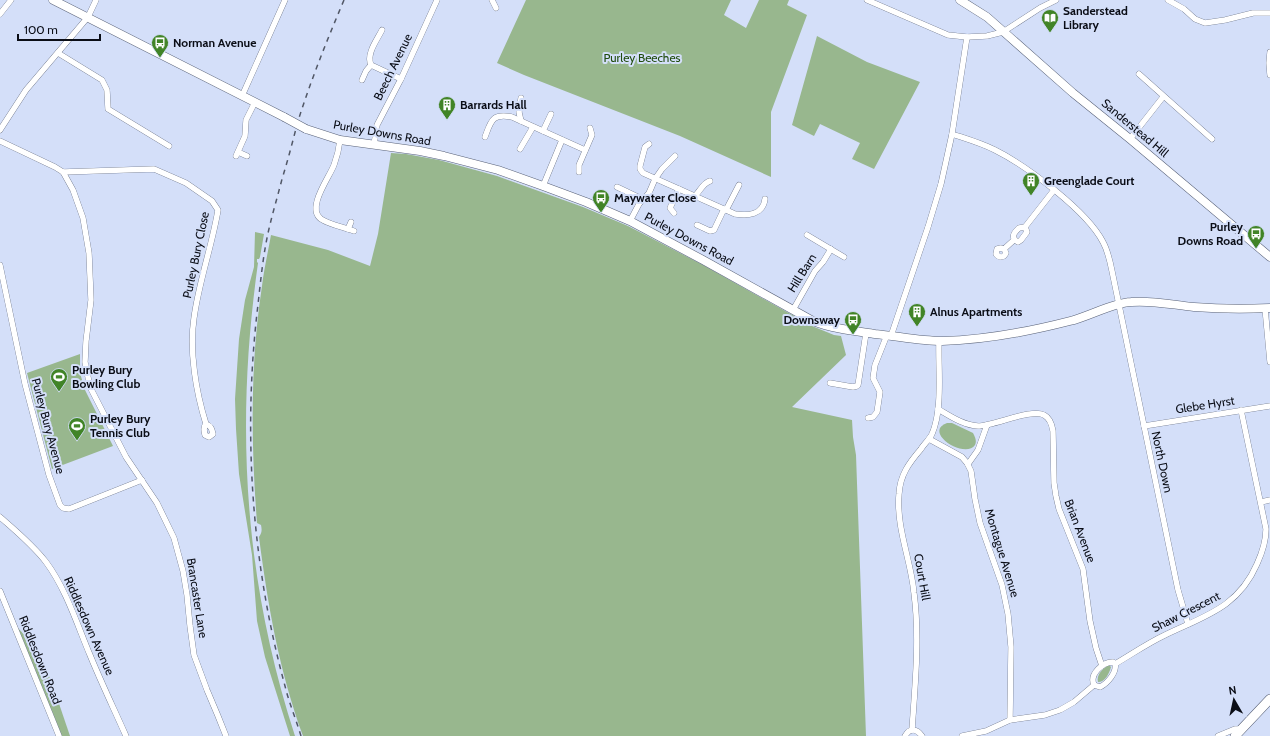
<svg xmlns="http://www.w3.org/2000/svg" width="1270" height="736" viewBox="0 0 1270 736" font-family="Cabin,sans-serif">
	<rect width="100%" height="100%" fill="#d4dff9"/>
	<g fill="#98b78e">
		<polygon points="526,0 731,0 724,15 746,28 759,0 789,0 787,5 807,15 771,112 771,177 680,136 524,75 497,63"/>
		<polygon points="817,36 867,62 920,82 874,169 852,159 860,143 820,124 814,136 792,125"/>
		<path d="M391,153L406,154L439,160L497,176L583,207L628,226L703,265L812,326L834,335L841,336L846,355L792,407L852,420L853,437L856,455L866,736H303C279,670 268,606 259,537C262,533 262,530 261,525L257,523C251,445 250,364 262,286C264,269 268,252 271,235L328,250L370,266L378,234Z"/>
		<path d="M255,232L264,234L260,257L259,259H257V262L258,263C235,426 244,579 295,736H290L265,657L257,621L252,555L239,474L236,429L235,399L239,339L245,300L254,267Z"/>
		<polygon points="80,354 80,373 85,390 113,446 52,469 27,373"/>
		<path d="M947,423H952L973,433C975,437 977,441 975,445C965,460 922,432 947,423Z"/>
		<polygon points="18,628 29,640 39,653 52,683 70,736 62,736"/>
		<path d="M1109,665L1111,667C1109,674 1105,682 1098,682C1096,675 1103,668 1109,665Z"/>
	</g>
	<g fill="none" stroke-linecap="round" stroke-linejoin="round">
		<defs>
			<g id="street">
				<polyline points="492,0 496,8"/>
				<polyline points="867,0 948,35 967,37 987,36 1003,32 1040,8 1056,0"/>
				<polyline points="1168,0 1184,9 1195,19 1205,23 1225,20 1253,13 1270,13"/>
				<polyline points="0,14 11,0"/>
				<path d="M382,30C377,40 366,54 371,65L401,79"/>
				<polyline points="1270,52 1269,63 1270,75"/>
				<polyline points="58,53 102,80 107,90 108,109 169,146"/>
				<polyline points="1139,74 1212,139"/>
				<polyline points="362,80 366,71 371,65"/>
				<polyline points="242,96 285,0"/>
				<polyline points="521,98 519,112 521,121"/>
				<polyline points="0,130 26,90 88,17 96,0"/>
				<polyline points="543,131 551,114"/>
				<path d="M952,134C967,139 981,143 995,150C1027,166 1087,211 1103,242C1108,251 1110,261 1112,271L1178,590L1188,624"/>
				<path d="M485,137C491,121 492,113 512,117L585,150"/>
				<polyline points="1130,139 1163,97"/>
				<path d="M340,140C339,149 337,157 334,165C329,178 306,208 321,219C330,225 344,227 354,231"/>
				<polyline points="0,141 55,167 63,172 73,190 83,218 89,253 91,300 86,341 85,362 90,387 126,457 157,503 174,538 183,571 187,595 190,626 194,655 207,690 218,716 226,736"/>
				<path d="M649,144L645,147L640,166V169L643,173L735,214C748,216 763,215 765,199"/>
				<polyline points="374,145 377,125 401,79 437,0"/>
				<polyline points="520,149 533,127"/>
				<polyline points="238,152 247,156"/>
				<polyline points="236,156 245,136 246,120 255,102"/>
				<path d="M63,172L154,169L186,183L212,201L218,210C212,246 199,281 194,318C189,351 196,392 206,424C211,426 212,429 213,434L209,437L205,435C204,431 203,427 206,424"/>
				<polyline points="579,172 579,165 592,135 590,128"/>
				<polyline points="543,186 562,140"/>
				<polyline points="617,187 638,197 643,200"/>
				<path d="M695,196C700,191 703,183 710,181"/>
				<polyline points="726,210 739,185"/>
				<polyline points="674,213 670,208 679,189"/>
				<polyline points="630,221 639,204 649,193 655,179 662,169 675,156"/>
				<polyline points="697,225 710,231 714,230 724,209"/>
				<path d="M1025,227L1027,232L1021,240L1018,242L1015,240C1011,235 1016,231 1019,228L1025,227L1054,190"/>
				<polyline points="348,229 351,222"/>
				<polyline points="807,235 844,257"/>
				<path d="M1004,249L1001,248L997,249L996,254C999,258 1004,258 1006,253L1004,249L1014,240"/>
				<polyline points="0,265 25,384 49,475 60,505 63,508 69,509 142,480"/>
				<polyline points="1265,308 1270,362"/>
				<polyline points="793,310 815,271 823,262 831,249"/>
				<polyline points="891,336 928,227 941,184 952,134 967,37"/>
				<polyline points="830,383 853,387 857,386 858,385 866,333"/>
				<path d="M938,409C950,416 963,425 978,426C994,426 1032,408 1044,415C1050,418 1052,425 1053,431L1054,483L1056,496L1059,509L1083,569L1090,621L1096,648L1102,666"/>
				<polyline points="868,418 873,417 877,412 880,392 873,378 875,365 887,335"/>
				<polyline points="1144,426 1270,406"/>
				<polyline points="929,439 962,457 967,463 971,471 975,499 980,523 1002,585 1008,614 1011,647 1010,720"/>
				<polyline points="968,464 978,450 987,425"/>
				<polyline points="1261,502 1270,500"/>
				<path d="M0,517C16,531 33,545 46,562C66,589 77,624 90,655C101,682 114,709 126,736"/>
				<polyline points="0,591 59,736"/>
				<path d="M1115,664C1117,672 1108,683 1100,687L1094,685C1089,674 1103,662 1113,662L1115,664C1132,654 1148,643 1165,635C1204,616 1238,608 1257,564C1262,553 1266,541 1266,529L1241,410"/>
				<path d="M912,730C915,685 920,638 914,593C911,560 896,528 899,494C900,475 909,463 921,449C924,444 929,440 932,434C943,409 938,369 939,341"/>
				<path d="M905,736C910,727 917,729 922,736"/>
				<polyline points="962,736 986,731 1010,720 1045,715 1060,710 1074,702 1094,685"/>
				<polyline points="1218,736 1235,729 1241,729"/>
			</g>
			<g id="secondary">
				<polyline points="53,0 284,117"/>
				<polyline points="960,0 987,17 1073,93 1130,139 1270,257"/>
				<path d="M306,129L340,140L420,151L444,156L498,170L543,186L586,202L630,221L703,260L813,321C833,329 855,331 875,334C897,336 920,341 942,341C982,340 1031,331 1070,321C1090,316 1112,303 1131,302C1152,300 1173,305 1194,307C1220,309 1245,309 1270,308"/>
			</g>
			<polyline id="primary" points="1235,736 1270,699"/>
		</defs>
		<use href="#street" stroke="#596278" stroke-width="6"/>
		<use href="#secondary" stroke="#596278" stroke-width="9"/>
		<use href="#primary" stroke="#596278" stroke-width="10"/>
		<use href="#street" stroke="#fff" stroke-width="5.5"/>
		<use href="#secondary" stroke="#fff" stroke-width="8"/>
		<use href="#primary" stroke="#fff" stroke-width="9"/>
		<path stroke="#515766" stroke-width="1.5" stroke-dasharray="5 5" stroke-linecap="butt" d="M301,736C296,719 289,703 285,686C252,565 243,437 257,313C260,288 262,263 267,238C271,218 277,199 282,179C288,160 293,140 298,121C311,80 327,40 344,0"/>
		<defs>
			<polyline id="secondary-bridge" points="284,117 306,129"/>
		</defs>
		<use href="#secondary-bridge" stroke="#596278" stroke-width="9" stroke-linecap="butt"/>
		<use href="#secondary-bridge" stroke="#fff" stroke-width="8"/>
	</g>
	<defs>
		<symbol id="library-pin" viewBox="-11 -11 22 30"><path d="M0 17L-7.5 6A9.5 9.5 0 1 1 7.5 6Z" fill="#418427" stroke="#d4dff9"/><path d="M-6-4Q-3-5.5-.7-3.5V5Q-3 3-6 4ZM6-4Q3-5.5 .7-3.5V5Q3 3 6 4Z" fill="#fff"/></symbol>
		<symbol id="bus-pin" viewBox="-11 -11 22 30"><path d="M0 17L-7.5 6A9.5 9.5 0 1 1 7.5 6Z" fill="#418427" stroke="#d4dff9"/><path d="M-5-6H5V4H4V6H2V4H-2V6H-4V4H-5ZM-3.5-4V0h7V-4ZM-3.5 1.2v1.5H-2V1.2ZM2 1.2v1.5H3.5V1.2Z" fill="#fff"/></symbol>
		<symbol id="building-pin" viewBox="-11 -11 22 30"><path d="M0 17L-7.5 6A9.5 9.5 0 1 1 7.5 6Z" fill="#418427" stroke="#d4dff9"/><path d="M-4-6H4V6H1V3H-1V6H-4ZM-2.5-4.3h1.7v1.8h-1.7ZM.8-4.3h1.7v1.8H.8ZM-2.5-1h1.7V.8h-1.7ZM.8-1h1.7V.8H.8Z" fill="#fff"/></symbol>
		<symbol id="stadium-pin" viewBox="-11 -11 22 30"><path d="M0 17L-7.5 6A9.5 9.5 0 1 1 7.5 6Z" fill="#418427" stroke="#d4dff9"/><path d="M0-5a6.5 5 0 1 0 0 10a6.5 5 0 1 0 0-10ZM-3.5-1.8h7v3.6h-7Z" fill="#fff"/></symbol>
	</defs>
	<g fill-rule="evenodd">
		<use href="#library-pin" x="1040" y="8" width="20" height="27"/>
		<use href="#bus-pin" x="150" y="33" width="20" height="27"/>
		<use href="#building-pin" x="437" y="95" width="20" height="27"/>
		<use href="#building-pin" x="1021" y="171" width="20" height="27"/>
		<use href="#bus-pin" x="591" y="188" width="20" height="27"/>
		<use href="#bus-pin" x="1246" y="224" width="20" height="27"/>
		<use href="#building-pin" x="907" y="302" width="20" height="27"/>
		<use href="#bus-pin" x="843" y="310" width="20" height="27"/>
		<use href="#stadium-pin" x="49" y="367" width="20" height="27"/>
		<use href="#stadium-pin" x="67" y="416" width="20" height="27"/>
	</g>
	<g text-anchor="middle" stroke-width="4" stroke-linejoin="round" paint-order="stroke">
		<g font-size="12" font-weight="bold" fill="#0a0d16" stroke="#d4dff9" text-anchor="start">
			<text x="1063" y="15">Sanderstead<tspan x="1063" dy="14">Library</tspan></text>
			<text x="173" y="47">Norman Avenue</text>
			<text x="460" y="109">Barrards Hall</text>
			<text x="1044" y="185">Greenglade Court</text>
			<text x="614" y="202">Maywater Close</text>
			<text x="1243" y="231" text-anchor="end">Purley<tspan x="1243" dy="14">Downs Road</tspan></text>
			<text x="930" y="316">Alnus Apartments</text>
			<text x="840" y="324" text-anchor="end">Downsway</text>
			<text x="72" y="374">Purley Bury<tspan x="72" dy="14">Bowling Club</tspan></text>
			<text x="90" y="423">Purley Bury<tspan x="90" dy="14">Tennis Club</tspan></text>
		</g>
		<g font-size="12" fill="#204c0e" stroke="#d4dff9">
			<text x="642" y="62">Purley Beeches</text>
		</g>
		<g font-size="12" fill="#0a0d16" stroke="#d4dff9">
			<text transform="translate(393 67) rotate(-64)" y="4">Beech Avenue</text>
			<text transform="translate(1135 128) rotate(40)" y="4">Sanderstead Hill</text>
			<text transform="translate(382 133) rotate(10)" y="4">Purley Downs Road</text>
			<text transform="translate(689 239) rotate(28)" y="4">Purley Downs Road</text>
			<text transform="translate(196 255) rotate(-78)" y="4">Purley Bury Close</text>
			<text transform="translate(802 273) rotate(-58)" y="4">Hill Barn</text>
			<text transform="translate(1205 405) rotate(-9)" y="4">Glebe Hyrst</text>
			<text transform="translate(48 426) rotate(75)" y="4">Purley Bury Avenue</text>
			<text transform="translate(1162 462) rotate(78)" y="4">North Down</text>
			<text transform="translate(1080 531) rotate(69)" y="4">Brian Avenue</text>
			<text transform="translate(1002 553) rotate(73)" y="4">Montague Avenue</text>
			<text transform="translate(922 577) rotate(80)" y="4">Court Hill</text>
			<text transform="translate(197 598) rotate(81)" y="4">Brancaster Lane</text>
			<text transform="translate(1186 612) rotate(-27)" y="4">Shaw Crescent</text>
			<text transform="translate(89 626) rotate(66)" y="4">Riddlesdown Avenue</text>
			<text transform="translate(40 660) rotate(68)" y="4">Riddlesdown Road</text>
		</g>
	</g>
	<g transform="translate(1234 700) rotate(351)" stroke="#d4dff9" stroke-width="3" paint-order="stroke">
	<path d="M0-3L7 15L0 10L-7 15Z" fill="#0a0d16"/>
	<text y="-6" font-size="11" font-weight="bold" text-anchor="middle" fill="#0a0d16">N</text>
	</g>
	<path d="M18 34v6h82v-6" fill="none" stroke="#0a0d16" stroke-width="2"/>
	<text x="24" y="34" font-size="12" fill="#0a0d16" stroke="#d4dff9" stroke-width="3" paint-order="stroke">100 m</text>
</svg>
